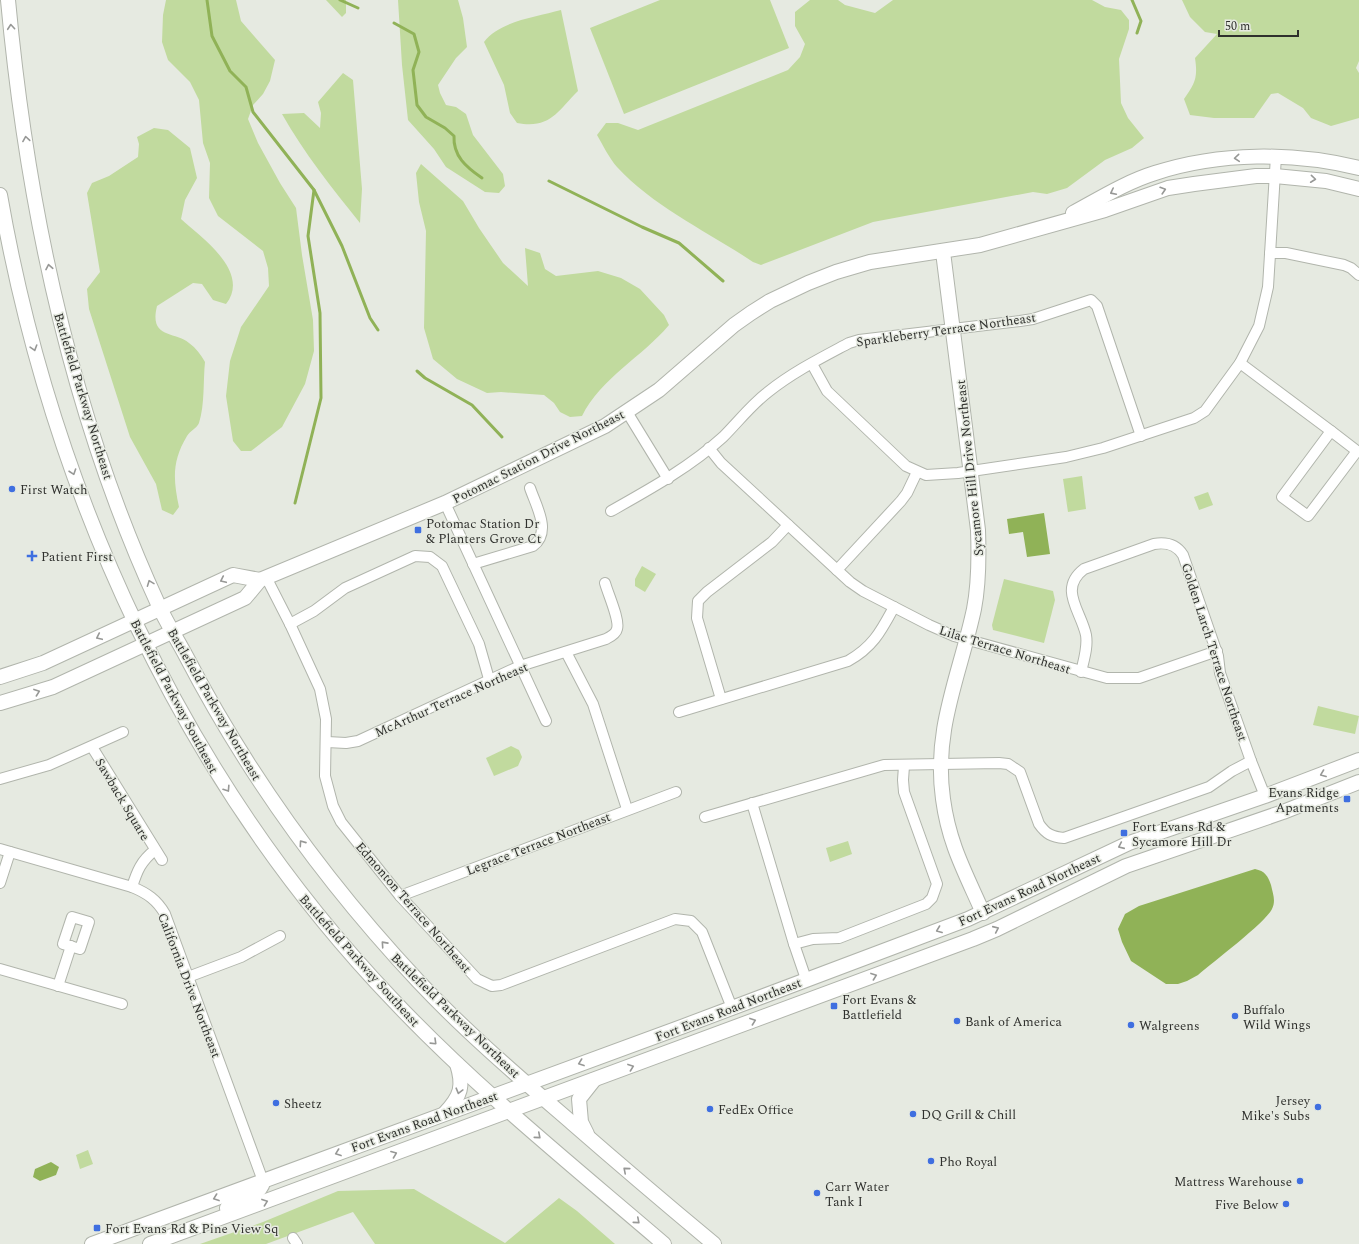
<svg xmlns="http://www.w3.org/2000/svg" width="1359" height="1244" viewBox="0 0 1359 1244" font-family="Spectral,serif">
	<rect width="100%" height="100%" fill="#e6eae1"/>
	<g fill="#c1da9e">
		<polygon points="166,0 236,0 241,21 275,60 270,81 263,94 253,105 248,119 258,143 280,183 296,208 302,255 313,320 314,351 305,384 282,427 251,451 241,451 233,441 226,396 230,361 241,327 269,286 268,268 263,251 218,216 209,198 210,163 203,143 199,100 190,82 168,60 162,42 163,15"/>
		<polygon points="326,0 346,0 346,13 342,17"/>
		<polygon points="398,0 458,0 463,18 467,47 456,58 438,85 440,93 446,105 456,107 466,114 473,135 503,174 505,186 499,193 485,192 446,167 434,149 408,120 402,65"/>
		<polygon points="660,0 770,0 789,48 624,114 590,28"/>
		<path d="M810,0H838L845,5L875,13L893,0H1092L1105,7L1121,10L1129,20V29L1119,59L1121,103L1128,118L1144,138L1132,148L1105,160L1067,188L1047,194L1033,192L873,222L761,265L753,262C707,231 655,208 617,167C609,158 603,145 597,135L606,123H618L638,130L788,70L800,57L805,44L795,26V12Z"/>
		<path d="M1182,0H1359V61L1356,68L1359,73V118L1331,126L1311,118L1303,108L1278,93L1271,94L1254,118H1214L1190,115L1184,99C1195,83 1198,78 1195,58L1217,34L1205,32L1190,17Z"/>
		<path d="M561,10L578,91C557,112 550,129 517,123L510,113L504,85L484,42C500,21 536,17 561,10Z"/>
		<path d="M343,73L353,80L362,189L360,223C332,188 304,153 282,114L304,113L320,128L321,113L318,102Z"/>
		<path d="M154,128L168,130L190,148L197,178L185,200L181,219C202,238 251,272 226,304L213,300L202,284L193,283L157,306C149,339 174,331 189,343C196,348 201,355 205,362C203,381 205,404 199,423C197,428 190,431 187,436C172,461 173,479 179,507L173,515L162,510L156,484L130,437L89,309L87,289L100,272L87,193L92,183L109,176L138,157L139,144L137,137Z"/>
		<path d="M421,164L463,201L479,228L503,263L528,286L525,248L540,253L545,269L556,276L598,271L621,278L640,289L664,315L669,325C642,357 601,378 582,416L570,417L560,412L554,403L544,395L501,392L487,393L457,379L433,359L424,328L426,231L419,202L416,173Z"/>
		<polygon points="1082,476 1086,509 1068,512 1063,479"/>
		<polygon points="1208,492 1213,505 1199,510 1194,497"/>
		<polygon points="642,566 656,574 645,592 635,586 635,579"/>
		<polygon points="1004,579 1053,591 1055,600 1044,643 993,630 992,625"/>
		<polygon points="1318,706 1359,716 1355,734 1313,725"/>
		<polygon points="511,746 519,750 522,757 518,766 494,776 486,758"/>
		<polygon points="848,841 852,854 830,862 826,848"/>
		<polygon points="88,1150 93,1164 80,1169 76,1155"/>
		<polygon points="414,1189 505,1243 559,1198 577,1211 615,1244 375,1244 353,1212 266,1244 200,1244 263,1222 338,1191"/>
	</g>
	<g fill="#90b257">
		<polygon points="1044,513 1050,554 1027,557 1023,532 1009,534 1007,519"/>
		<path d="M1255,869C1265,871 1268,876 1271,885C1273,894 1276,901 1272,909C1265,923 1213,962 1198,975L1187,981L1178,984H1166L1131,961L1122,942L1118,929L1125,914L1139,906Z"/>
		<polygon points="51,1162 59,1167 56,1175 40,1181 33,1177 35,1169"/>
	</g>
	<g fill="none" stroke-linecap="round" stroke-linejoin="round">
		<g stroke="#90b257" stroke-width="3">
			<polyline points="207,0 212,36 230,71 246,87 253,112 314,190 342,246 370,318 378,330"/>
			<polyline points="340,0 358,8"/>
			<polyline points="1132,0 1141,21 1137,33"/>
			<path d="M394,23L414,34L419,52L413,70L417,105L426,117L445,128L454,136C453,156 466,167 482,178"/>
			<polyline points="549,181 642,227 679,243 723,281"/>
			<polyline points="417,371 425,378 472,405 502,437"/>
			<polyline points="295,503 321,398 320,313 308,236 314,190"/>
		</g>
		<defs>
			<g id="street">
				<polyline points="1270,253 1286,253 1344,265 1351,268 1359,275"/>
				<polyline points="1240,363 1331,431"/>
				<polyline points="812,364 827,391 906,466 926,475 958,473 1066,457 1103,448 1194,418 1205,411 1240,363 1259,326 1268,287 1276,156"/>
				<polyline points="627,412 668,479"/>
				<polygon points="1331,431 1357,451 1308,516 1282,497"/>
				<polyline points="709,448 721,463 850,582 863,591 929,625 954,636 1107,678 1139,678 1217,651"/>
				<polyline points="445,503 546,721"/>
				<path d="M611,511C650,489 690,467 723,437C738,422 751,405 768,392C793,372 821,358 849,343L859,340L1020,321L1033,319L1091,300L1097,306L1141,436"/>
				<path d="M473,564L533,546C552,532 536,506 530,488"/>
				<polyline points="837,570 901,501 907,493 917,472"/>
				<polyline points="266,577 290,624 320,689 326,719 325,776 333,806 341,822 400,896 477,979 492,986 501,985 675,919 691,921 702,932 732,1008"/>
				<polyline points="290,624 314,611 345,588 415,556 430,557 442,566 479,644 489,679"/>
				<polyline points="566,652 593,704 627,809"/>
				<path d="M1081,672C1084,659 1088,647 1086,635C1081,611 1058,589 1084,569L1154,544C1166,542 1176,544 1183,555L1218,656L1220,673L1251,761L1265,796"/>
				<polyline points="721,699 697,618 698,601 707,592 772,542 788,525"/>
				<path d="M679,712L848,661C873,647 881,631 894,607"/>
				<path d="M327,742L346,743L358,741L520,666L606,639C610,637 616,634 617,629C620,620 608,594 605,583"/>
				<polyline points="92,747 162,860"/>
				<polyline points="0,779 49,765 123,732"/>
				<polyline points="752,803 794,944 806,979"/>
				<path d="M705,817L884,765L999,763L1008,764L1020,772L1039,824C1046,834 1052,837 1064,838L1209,787L1232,771L1251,761"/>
				<path d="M0,849L132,887C147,893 157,900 165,914L263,1181"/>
				<polyline points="0,883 10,852"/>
				<path d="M132,887C137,871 141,861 155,850"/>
				<polyline points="400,896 676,792"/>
				<polygon points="72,917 89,922 80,949 63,944"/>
				<polyline points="794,944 813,939 839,938 926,904 932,898 937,884 904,792 903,780 904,766"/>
				<polyline points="0,969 122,1004"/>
				<polyline points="188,977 241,957 280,936"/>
				<polyline points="58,986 71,946"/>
				<polyline points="293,1238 297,1244"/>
			</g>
			<g id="secondary">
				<path d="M8,0C27,206 71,415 158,604C166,622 177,639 186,656C248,775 327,884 419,982C467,1033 520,1078 572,1123C619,1164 666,1204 714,1244"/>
				<path d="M0,195C52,493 183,780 393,1000C476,1088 572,1165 664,1244"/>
				<path d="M1073,213C1099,199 1126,182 1155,173C1220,152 1293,152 1359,168"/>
				<path d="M943,252L978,530C979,556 979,583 974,609C960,675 933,729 943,799C949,844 965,872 983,913"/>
				<polyline points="0,677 43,663 233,575 260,580"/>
				<polyline points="0,703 53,687 245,598 260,580 445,503 605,426 659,390 734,325 751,313 770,301 808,283 836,272 870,262 980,245 1105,210 1168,188 1194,184 1256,176 1275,176 1326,181 1359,189"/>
				<path d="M445,1113C461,1096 464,1086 457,1064"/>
				<polyline points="587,1134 581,1122 579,1099 594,1080"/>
				<path d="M227,1208C238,1203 261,1195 263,1182"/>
				<polyline points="92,1244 684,1026 968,919 1129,843 1265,796 1359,760"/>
				<polyline points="150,1244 973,939 997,929 1126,866 1283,812 1359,782"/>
			</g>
		</defs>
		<use href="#street" stroke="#b1b5ac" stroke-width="12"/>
		<use href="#secondary" stroke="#b1b5ac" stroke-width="16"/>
		<use href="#street" stroke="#fff" stroke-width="10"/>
		<use href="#secondary" stroke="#fff" stroke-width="14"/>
	</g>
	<defs><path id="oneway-chevron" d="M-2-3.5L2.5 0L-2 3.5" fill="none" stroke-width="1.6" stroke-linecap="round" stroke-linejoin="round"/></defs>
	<g stroke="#979896">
		<use href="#oneway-chevron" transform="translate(11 27) rotate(-95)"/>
		<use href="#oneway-chevron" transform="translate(26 139) rotate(-99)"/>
		<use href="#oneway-chevron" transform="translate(1237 158) rotate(175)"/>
		<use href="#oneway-chevron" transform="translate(1313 179) rotate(6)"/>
		<use href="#oneway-chevron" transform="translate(1163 190) rotate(-17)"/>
		<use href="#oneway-chevron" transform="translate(1113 192) rotate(153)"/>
		<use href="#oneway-chevron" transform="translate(49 267) rotate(-101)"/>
		<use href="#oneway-chevron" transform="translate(34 348) rotate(73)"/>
		<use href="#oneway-chevron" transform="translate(73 472) rotate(71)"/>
		<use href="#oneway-chevron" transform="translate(223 580) rotate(155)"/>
		<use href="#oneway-chevron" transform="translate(150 583) rotate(-111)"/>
		<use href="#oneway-chevron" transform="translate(99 637) rotate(155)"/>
		<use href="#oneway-chevron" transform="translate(37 692) rotate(-20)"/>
		<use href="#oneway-chevron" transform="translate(1323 774) rotate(159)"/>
		<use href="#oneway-chevron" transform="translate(227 789) rotate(57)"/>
		<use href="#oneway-chevron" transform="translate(302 843) rotate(-125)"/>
		<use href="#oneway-chevron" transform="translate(1121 846) rotate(156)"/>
		<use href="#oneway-chevron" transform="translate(996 929) rotate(-24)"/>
		<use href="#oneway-chevron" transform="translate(939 930) rotate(159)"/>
		<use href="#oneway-chevron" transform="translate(384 944) rotate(-132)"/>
		<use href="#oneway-chevron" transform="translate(874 976) rotate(-20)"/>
		<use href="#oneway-chevron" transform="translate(753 1021) rotate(-20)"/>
		<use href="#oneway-chevron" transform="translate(434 1042) rotate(44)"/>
		<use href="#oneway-chevron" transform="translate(581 1063) rotate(160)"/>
		<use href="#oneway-chevron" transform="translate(631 1067) rotate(-20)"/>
		<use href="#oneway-chevron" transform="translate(459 1091) rotate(105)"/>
		<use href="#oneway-chevron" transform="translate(538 1136) rotate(41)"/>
		<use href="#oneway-chevron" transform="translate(338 1153) rotate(160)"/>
		<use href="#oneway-chevron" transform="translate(394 1154) rotate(-21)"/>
		<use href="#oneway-chevron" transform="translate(626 1170) rotate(-139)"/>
		<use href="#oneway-chevron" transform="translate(216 1198) rotate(160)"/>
		<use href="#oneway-chevron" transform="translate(265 1202) rotate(-20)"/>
		<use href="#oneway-chevron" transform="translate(637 1221) rotate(41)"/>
	</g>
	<g fill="#3f6fe0" stroke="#e6eae1" stroke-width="1.5">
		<circle cx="12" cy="489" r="4"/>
		<rect x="414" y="526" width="8" height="8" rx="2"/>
		<path d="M30 550h4v4h4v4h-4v4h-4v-4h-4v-4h4z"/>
		<rect x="1343" y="795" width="8" height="8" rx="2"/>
		<rect x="1120" y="829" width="8" height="8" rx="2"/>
		<rect x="830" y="1002" width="8" height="8" rx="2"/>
		<circle cx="1235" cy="1016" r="4"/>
		<circle cx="957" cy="1021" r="4"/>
		<circle cx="1131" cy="1025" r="4"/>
		<circle cx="276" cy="1103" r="4"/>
		<circle cx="1318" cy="1107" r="4"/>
		<circle cx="710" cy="1109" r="4"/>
		<circle cx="913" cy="1114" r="4"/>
		<circle cx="931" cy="1161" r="4"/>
		<circle cx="1300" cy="1181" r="4"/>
		<circle cx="817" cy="1193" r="4"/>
		<circle cx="1286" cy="1204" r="4"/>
		<rect x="93" y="1224" width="8" height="8" rx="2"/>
	</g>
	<g text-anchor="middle" stroke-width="3" stroke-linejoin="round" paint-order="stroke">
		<g font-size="13" fill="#2f302d" stroke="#e6eae1">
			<text transform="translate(946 329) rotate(-8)" y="5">Sparkleberry Terrace Northeast</text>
			<text transform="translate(84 396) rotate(73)" y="5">Battlefield Parkway Northeast</text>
			<text transform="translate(538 456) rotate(-27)" y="5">Potomac Station Drive Northeast</text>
			<text transform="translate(969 468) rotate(-96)" y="5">Sycamore Hill Drive Northeast</text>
			<text transform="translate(1005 649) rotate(17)" y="5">Lilac Terrace Northeast</text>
			<text transform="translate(1215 652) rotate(72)" y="5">Golden Larch Terrace Northeast</text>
			<text transform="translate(175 696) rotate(62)" y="5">Battlefield Parkway Southeast</text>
			<text transform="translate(451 699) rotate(-24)" y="5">McArthur Terrace Northeast</text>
			<text transform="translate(215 704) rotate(60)" y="5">Battlefield Parkway Northeast</text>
			<text transform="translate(123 799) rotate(59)" y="5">Sawback Square</text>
			<text transform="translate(538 843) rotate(-21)" y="5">Legrace Terrace Northeast</text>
			<text transform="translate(1029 889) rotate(-25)" y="5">Fort Evans Road Northeast</text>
			<text transform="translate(414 907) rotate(49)" y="5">Edmonton Terrace Northeast</text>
			<text transform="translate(360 960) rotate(48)" y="5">Battlefield Parkway Southeast</text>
			<text transform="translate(190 985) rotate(69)" y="5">California Drive Northeast</text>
			<text transform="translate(728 1009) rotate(-21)" y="5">Fort Evans Road Northeast</text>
			<text transform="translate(456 1015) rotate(44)" y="5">Battlefield Parkway Northeast</text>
			<text transform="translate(424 1121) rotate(-20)" y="5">Fort Evans Road Northeast</text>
		</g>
		<g font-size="13" fill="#2f302d" stroke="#e6eae1" text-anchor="start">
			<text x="20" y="494">First Watch</text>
			<text x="426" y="528">Potomac Station Dr<tspan x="426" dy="15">&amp; Planters Grove Ct</tspan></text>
			<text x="41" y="561">Patient First</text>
			<text x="1339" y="797" text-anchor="end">Evans Ridge<tspan x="1339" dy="15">Apatments</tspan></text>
			<text x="1132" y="831">Fort Evans Rd &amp;<tspan x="1132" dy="15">Sycamore Hill Dr</tspan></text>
			<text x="842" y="1004">Fort Evans &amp;<tspan x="842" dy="15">Battlefield</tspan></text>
			<text x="1243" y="1014">Buffalo<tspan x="1243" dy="15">Wild Wings</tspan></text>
			<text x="965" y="1026">Bank of America</text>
			<text x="1139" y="1030">Walgreens</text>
			<text x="1310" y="1105" text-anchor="end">Jersey<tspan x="1310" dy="15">Mike's Subs</tspan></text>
			<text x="284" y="1108">Sheetz</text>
			<text x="718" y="1114">FedEx Office</text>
			<text x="921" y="1119">DQ Grill &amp; Chill</text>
			<text x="939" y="1166">Pho Royal</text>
			<text x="1292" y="1186" text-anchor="end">Mattress Warehouse</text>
			<text x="825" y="1191">Carr Water<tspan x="825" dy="15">Tank I</tspan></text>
			<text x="1278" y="1209" text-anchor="end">Five Below</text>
			<text x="105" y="1233">Fort Evans Rd &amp; Pine View Sq</text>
		</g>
	</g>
	<path d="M1219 30v6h79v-6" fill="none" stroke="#2f302d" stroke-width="2"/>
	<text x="1225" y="30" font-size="12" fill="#2f302d" stroke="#e6eae1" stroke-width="3" paint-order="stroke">50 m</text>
</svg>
